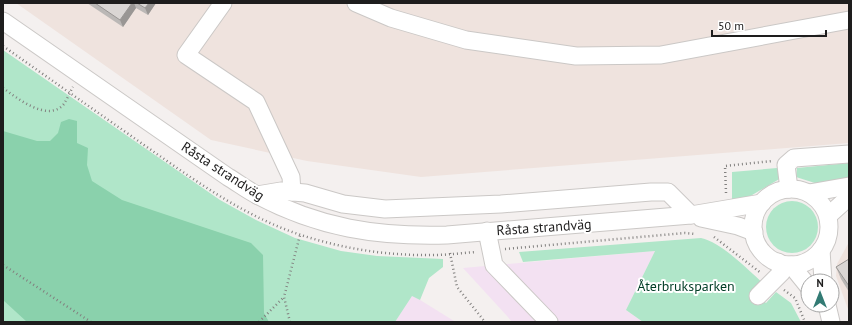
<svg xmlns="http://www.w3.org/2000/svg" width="852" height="325" viewBox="0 0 852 325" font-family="'PT Sans',sans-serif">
	<rect width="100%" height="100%" fill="#f4f0ef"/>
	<g fill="#efe3de">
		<polygon points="16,3 849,3 849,143 421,177 307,161 211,140"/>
		<polygon points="849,242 849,312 836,276 837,264"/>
	</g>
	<g fill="#f3e1f2">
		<polygon points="655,251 626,310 643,322 512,322 507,316 463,268"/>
		<polygon points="412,295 454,321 453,322 395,322"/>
	</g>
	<g fill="#b0e6c9">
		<polygon points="3,50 220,200 256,220 295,238 341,251 377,256 443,259 443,267 429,278 420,300 412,296 395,322 3,322"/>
		<polygon points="849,163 849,181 821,185 796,177 797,168"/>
		<polygon points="777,168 781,178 747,198 732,200 732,172"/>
		<circle cx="792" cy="227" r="26"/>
		<path d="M701,238C721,242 747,269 763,283L755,294L766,303L776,292L791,303L801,322H643L626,310L655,251L523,262L519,252Z"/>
	</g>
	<polygon fill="#8ad1ac" points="69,119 77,121 77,143 88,148 87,165 92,181 122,200 251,243 263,255 264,313 269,322 27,322 3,300 3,131 37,141 50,141 58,133 61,122"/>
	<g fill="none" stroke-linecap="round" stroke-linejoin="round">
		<defs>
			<g id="minor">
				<polyline points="223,3 186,55 256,102 291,177 292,192"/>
				<polyline points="356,3 391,18 466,40 576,56 661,55 849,20"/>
				<path d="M3,21L228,177C238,183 247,190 257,195C319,228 377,237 447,235L691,215L762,203"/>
				<polyline points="789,189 786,165 794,158 849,154"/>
				<circle cx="791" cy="227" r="38"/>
				<polyline points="809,193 849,186"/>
				<polyline points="257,195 281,191 305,193 343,204 385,209 501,204 651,192 668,192 691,215"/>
				<polyline points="828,216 849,197"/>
				<polyline points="701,218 738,226 754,232"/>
				<polyline points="487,231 494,265 549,322"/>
				<polyline points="821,250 823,281"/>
				<polyline points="791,265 808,286"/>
				<polyline points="758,296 782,272 778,262"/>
				<polyline points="827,305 831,322"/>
			</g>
		</defs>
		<use href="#minor" stroke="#cbc8c6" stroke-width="19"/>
		<g stroke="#82807f" stroke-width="2.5" stroke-dasharray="1 3" stroke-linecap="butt">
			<path d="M3,46C50,79 97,112 144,145C193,179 243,216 301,235C344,249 389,256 434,255C448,255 462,253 476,252"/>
			<path d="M3,88C17,98 48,123 64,104C67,99 70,92 73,87"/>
			<polyline points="726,193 725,166 772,161"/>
			<polyline points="714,237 761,273"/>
			<polyline points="505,249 685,233 696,234"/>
			<polyline points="450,253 457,287 485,322"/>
			<polyline points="3,265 91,322"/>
			<polyline points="784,290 795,298 805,322"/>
			<polyline points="259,322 284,297"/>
			<polyline points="290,322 284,297 300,235"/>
		</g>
		<use href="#minor" stroke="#fff" stroke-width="17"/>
	</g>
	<g fill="#bbb8b6">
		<polygon points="87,3 156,3 148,15 136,8 123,27"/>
		<polygon points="849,259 849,292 841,279 836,267"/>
	</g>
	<g fill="#999694">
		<polygon points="132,3 134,3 136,8 123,27 120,20"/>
		<polygon points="149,3 156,3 148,15 145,8"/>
	</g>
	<g fill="#dad6d4" stroke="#999694">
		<polygon points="95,3 132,3 120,20"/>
		<polygon points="137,3 149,3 145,8"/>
		<polygon points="849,259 849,286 836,267"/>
	</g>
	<g text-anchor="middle" stroke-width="4" stroke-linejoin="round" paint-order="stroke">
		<g font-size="14" fill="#1e1d1d" stroke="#fff">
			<text transform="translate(223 171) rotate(33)" y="5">Råsta strandväg</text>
			<text transform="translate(544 227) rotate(-4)" y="5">Råsta strandväg</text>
		</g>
		<g font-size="14" fill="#003d26" stroke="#fff">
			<text x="686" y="291">Återbruksparken</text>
		</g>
	</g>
	<rect width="852" height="325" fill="none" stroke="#1e1d1d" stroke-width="8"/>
	<g transform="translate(820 293)"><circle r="19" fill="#ffffff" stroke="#a5a5a5"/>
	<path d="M0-3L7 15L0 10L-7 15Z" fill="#337b74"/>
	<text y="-6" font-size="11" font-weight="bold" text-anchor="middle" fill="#1e1d1d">N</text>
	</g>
	<path d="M712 30v6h114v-6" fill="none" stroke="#1e1d1d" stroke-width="2"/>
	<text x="718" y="30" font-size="12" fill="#1e1d1d" stroke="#ffffff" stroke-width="3" paint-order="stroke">50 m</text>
</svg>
